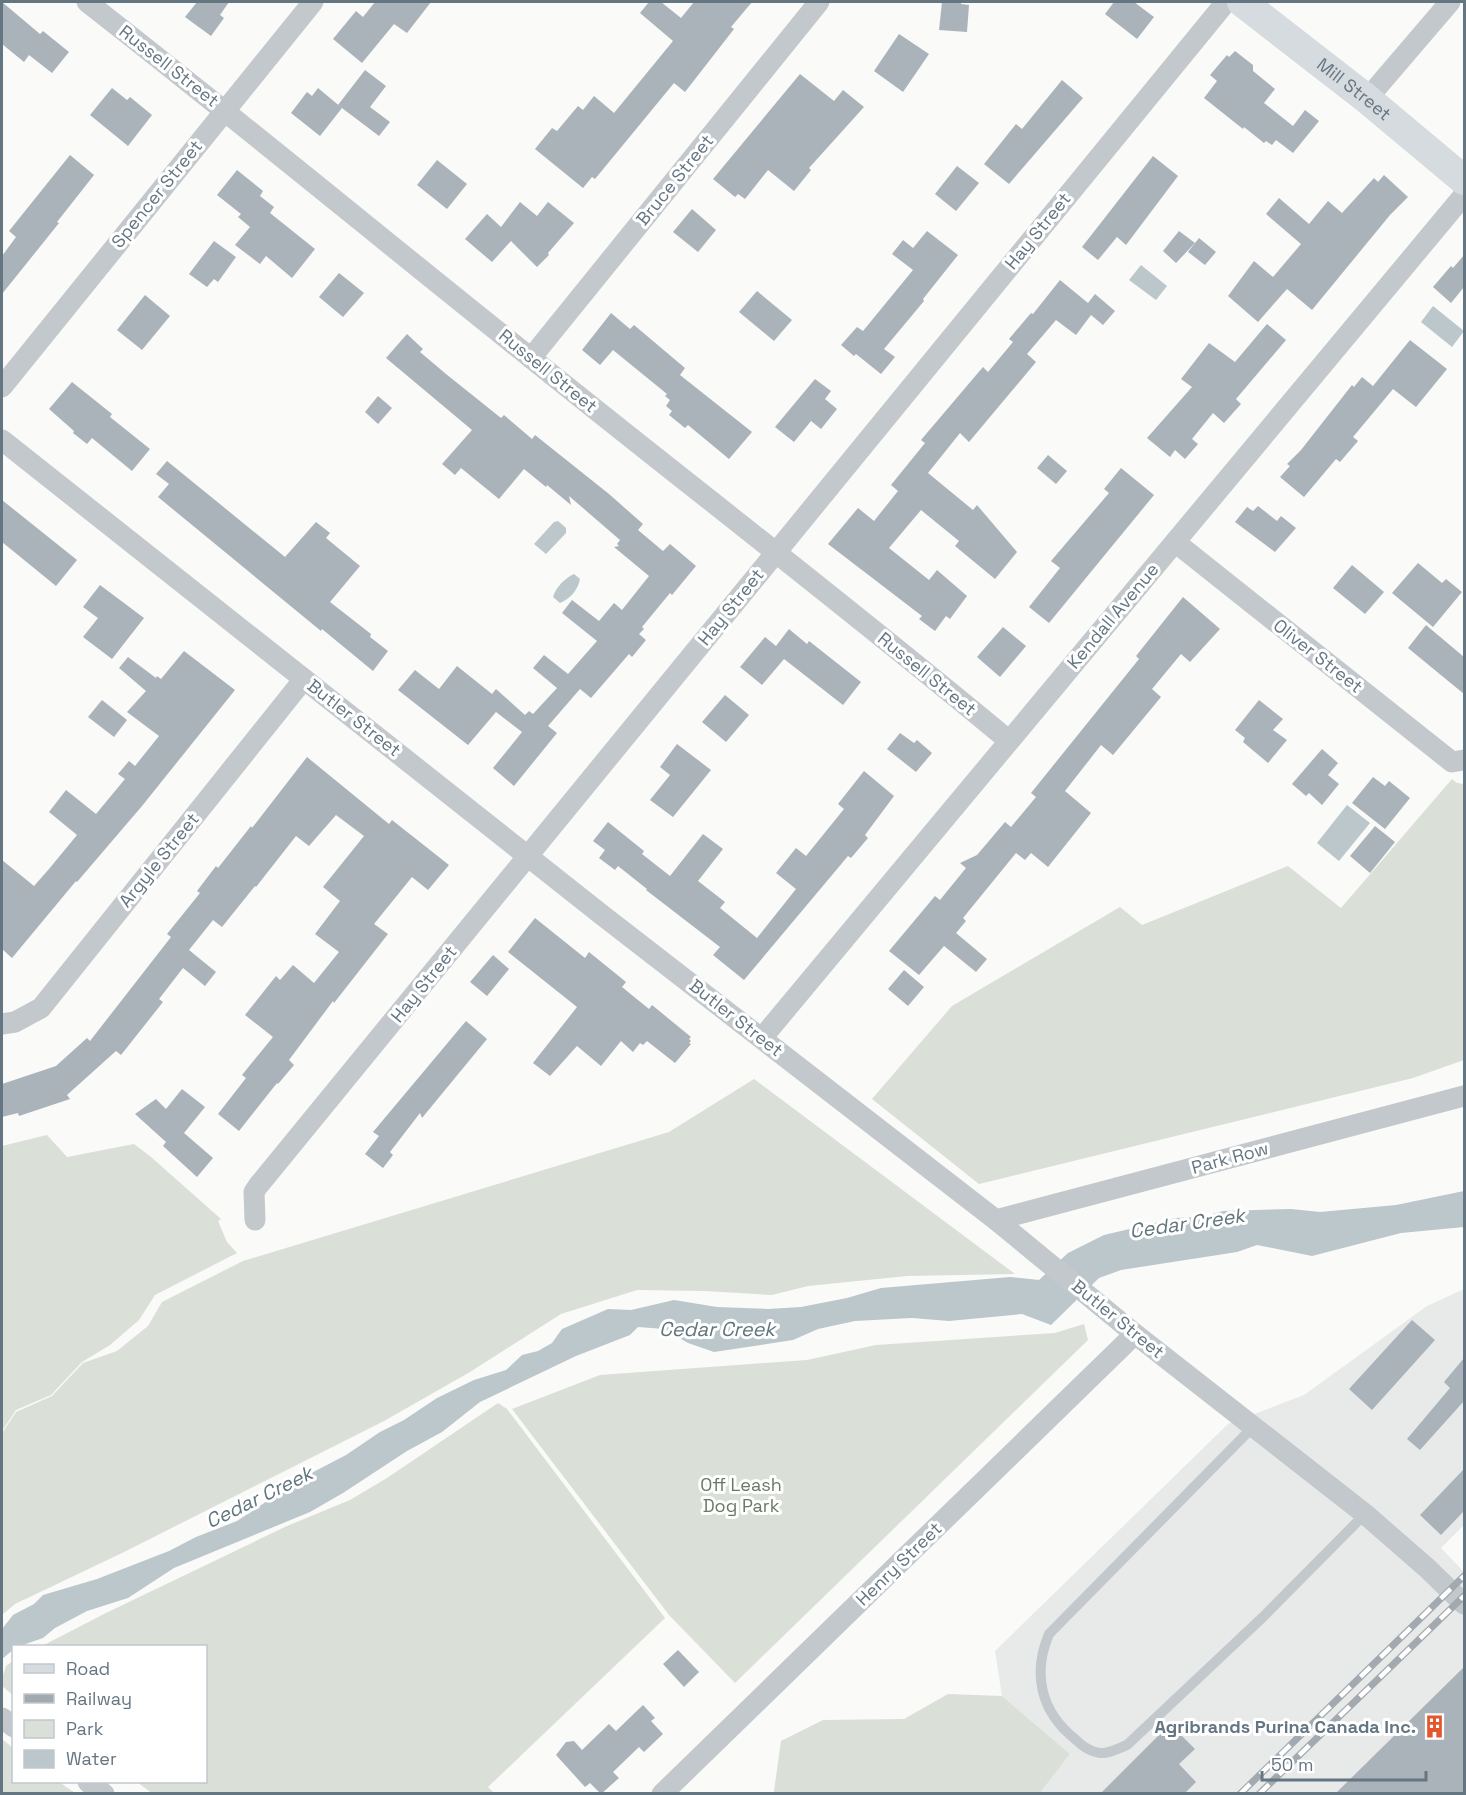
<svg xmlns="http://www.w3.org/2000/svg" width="1466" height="1795" viewBox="0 0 1466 1795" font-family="'Space Grotesk',sans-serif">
	<rect width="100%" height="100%" fill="#fafaf8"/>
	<polygon fill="#e8e9e9" points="1464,1289 1464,1525 1441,1548 1464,1572 1464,1793 1040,1793 1070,1754 1002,1696 995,1651 1228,1424 1304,1395 1427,1306"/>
	<g fill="#dadfd7">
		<polygon points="1452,779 1457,783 1464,784 1464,1060 1413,1078 979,1184 872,1099 952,1006 1120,907 1142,925 1288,866 1341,908"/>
		<polygon points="754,1079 1015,1274 907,1276 808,1286 772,1295 705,1291 637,1290 561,1314 470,1372 384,1421 122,1553 15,1604 2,1615 2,1433 16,1412 52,1396 83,1363 117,1351 148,1326 162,1302 243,1261 669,1132"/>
		<polygon points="47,1135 67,1157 134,1144 151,1157 221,1219 218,1221 227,1242 237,1253 155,1295 139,1320 110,1345 82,1362 51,1395 16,1410 2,1431 2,1146"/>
		<polygon points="1084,1324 1088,1340 735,1683 669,1615 512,1409 600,1375 807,1360 876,1345 1055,1333"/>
		<polygon points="498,1403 507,1409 665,1618 488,1787 494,1793 153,1794 137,1782 206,1782 206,1646 42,1646 106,1613 287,1526 350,1500 387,1478"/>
		<polygon points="13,1661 13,1695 2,1686 2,1678 6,1666"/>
		<polygon points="948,1694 1002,1696 1070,1754 1040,1793 775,1793 774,1791 781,1741 823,1720 904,1719"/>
		<polygon points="2,1739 13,1748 14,1782 59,1782 75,1793 2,1793"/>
	</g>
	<g fill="#bbc7cb">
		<polygon points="1141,265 1167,286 1156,300 1129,280"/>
		<polygon points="1433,306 1464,331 1452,347 1421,322"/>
		<polygon points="558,521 566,528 566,533 546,554 534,544 554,522"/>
		<path d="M574,574L580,579C578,590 570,599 560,603L553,597C556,587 565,578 574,574Z"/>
		<polygon points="1347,805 1370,823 1339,861 1317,843"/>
		<polygon points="1464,1191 1464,1227 1401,1233 1312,1256 1257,1245 1237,1252 1121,1270 1099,1278 1051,1325 1022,1314 949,1321 912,1318 855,1321 818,1329 793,1340 714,1352 688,1343 664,1329 638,1327 630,1335 576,1356 480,1402 442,1432 407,1451 343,1493 310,1512 174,1568 128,1598 87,1611 55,1628 43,1638 20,1646 14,1646 13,1650 2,1659 2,1629 13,1615 34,1604 43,1595 97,1579 169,1551 196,1537 237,1521 302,1478 346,1455 380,1432 404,1420 437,1398 474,1380 506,1370 522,1355 538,1351 552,1343 562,1329 608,1309 631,1310 674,1300 717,1307 768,1309 801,1307 847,1298 881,1288 1010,1277 1039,1280 1068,1253 1104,1235 1176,1218 1202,1217 1223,1211 1291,1209 1320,1212 1396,1205"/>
	</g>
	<g fill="#aab3b9">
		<polygon points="2,2 40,34 43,31 69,52 52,73 29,55 24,62 2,44"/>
		<polygon points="197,2 229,2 220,15 224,18 211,36 185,17"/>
		<polygon points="375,2 431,2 407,33 394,24 362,63 333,39 356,11 363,17"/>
		<polygon points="649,2 661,2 681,18 694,2 752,2 731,27 734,29 685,92 674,83 595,179 592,177 583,188 535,149 552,128 557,131 578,106 583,110 594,96 614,113 673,41 640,13"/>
		<polygon points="942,2 961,2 961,4 969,5 967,32 939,30"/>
		<polygon points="1114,2 1134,2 1154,17 1137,39 1105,14"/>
		<polygon points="899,34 929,54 903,92 874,71"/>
		<polygon points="1235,51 1253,65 1253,71 1275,89 1264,103 1293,126 1305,110 1319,121 1293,153 1276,140 1272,145 1266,141 1264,143 1244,127 1243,129 1204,98 1217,81 1210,75 1227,55 1229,57"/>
		<polygon points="365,70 386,86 370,107 390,122 379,136 338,105"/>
		<polygon points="800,74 834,101 843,90 864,107 809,168 811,170 794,191 768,170 745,199 738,194 735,197 713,179"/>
		<polygon points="1062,80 1083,98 1009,184 984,164 1016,124 1022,129"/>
		<polygon points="112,88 127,100 130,97 152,115 128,146 90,115"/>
		<polygon points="318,88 342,108 320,136 291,113 307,92 312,96"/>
		<polygon points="70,155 94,175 57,222 59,223 2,294 2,256 16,237 9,231"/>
		<polygon points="1153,156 1178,176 1126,245 1117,237 1098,260 1082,247"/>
		<polygon points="437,160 467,184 447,209 417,185"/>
		<polygon points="957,166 979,183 956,211 935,194"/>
		<polygon points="237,170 263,191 260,196 274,207 270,213 315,249 292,278 266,256 260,264 235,245 250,227 238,217 241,214 217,195"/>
		<polygon points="1384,175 1408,197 1390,215 1312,310 1287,289 1258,322 1228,296 1254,261 1273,277 1301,244 1266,214 1279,198 1309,224 1328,201 1342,213 1374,178 1378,182"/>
		<polygon points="520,202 537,216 548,202 574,223 548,253 549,255 537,267 511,241 492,262 465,239 487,214 501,227"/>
		<polygon points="692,209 716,230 698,252 673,232"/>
		<polygon points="927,231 958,255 923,299 924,301 884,349 895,357 881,374 856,354 854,356 841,345 857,327 863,331 913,270 892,254 903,240 913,248"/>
		<polygon points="1179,231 1195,243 1176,263 1163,251"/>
		<polygon points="1199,238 1216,252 1205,265 1188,252"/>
		<polygon points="214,241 236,257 218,282 214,279 207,287 189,274"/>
		<polygon points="1464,255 1464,287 1451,303 1433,287 1451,266 1453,268"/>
		<polygon points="339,273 364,293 343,317 319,297"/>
		<polygon points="1060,280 1088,303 1095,294 1115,311 1103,325 1091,315 1076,335 1056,320 1027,354 1036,362 969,442 960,433 928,473 973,510 977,505 1017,552 995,579 955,546 959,541 921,510 889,548 929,580 937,570 967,596 950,619 946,616 935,631 919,619 922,616 828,544 858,508 874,521 898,491 891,485 925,443 921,440 977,374 983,367 988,372 1013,342 1009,339 1031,313 1033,314"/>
		<polygon points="757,291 792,320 774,341 739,312"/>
		<polygon points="145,295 170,316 142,350 117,330"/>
		<polygon points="611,313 630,329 634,325 685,368 680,375 752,432 729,459 688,425 685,428 669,415 672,411 666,406 670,400 665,396 667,394 613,350 600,365 582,350"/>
		<polygon points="1267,324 1286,340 1236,399 1241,404 1224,423 1213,413 1192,439 1198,444 1185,459 1175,450 1170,457 1147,438 1192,387 1181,379 1209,343 1235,362"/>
		<polygon points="407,334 423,349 420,352 446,374 501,418 504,415 532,439 535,435 609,494 643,524 638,530 663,551 670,544 696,566 672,595 670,593 642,627 644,629 639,634 646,640 632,657 629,654 591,698 580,689 548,726 557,733 514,786 493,768 522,732 496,712 468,745 398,690 415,670 439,689 457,666 492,694 496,689 525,715 529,711 533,714 557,688 533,668 544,655 568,674 597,641 562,613 572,600 599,621 614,603 622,610 649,576 614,547 619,546 617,544 620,540 569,496 571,505 547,485 546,487 524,469 499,499 461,468 455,475 442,464 472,430 386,358"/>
		<polygon points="1410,340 1447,369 1416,407 1393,389 1353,437 1358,441 1340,462 1336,459 1304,497 1280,477 1290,466 1287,464 1301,450 1352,385 1354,387 1362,377 1373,386"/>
		<polygon points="815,379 831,391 825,399 837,409 821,429 811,421 794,442 775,427"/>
		<polygon points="72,382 112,414 110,417 150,449 132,471 92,438 87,444 73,433 74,431 49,409"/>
		<polygon points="378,396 392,408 378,424 365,412"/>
		<polygon points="1048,455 1067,471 1056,484 1037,468"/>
		<polygon points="167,461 285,557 316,522 330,533 326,538 360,566 330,602 371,634 370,637 388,651 373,671 322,629 321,631 158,497 169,484 156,474"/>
		<polygon points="1121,468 1154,495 1049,623 1029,607 1060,568 1051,561 1109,493 1104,489"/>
		<polygon points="2,500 77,560 56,586 2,542"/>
		<polygon points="1258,506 1277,521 1281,516 1296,528 1275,552 1235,522 1247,507 1253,511"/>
		<polygon points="1418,563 1442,583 1446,579 1462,592 1433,627 1392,593"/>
		<polygon points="1352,565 1384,592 1365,614 1333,588"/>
		<polygon points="100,585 144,618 112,659 83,637 98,618 83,607"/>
		<polygon points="1183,597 1220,629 1190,662 1181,654 1152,689 1161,697 1113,755 1101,745 1065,791 1091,813 1048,867 1031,853 1025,860 1016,853 963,918 966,921 956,933 987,959 976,972 944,946 919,975 889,951 935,896 940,900 966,868 960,863 977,855 1005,822 1011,827 1036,797 1031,793 1139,659 1136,656"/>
		<polygon points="1426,625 1464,657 1464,694 1408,648"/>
		<polygon points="1003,627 1026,646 1000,677 977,657"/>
		<polygon points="789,629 807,644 809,641 861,682 843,705 784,659 762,685 740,667 765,637 776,646"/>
		<polygon points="184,651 235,690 142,806 77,882 76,881 12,958 2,949 2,860 34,886 49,869 77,835 49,812 66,790 96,814 125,779 118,774 129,761 135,766 159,736 127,712 146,691 119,668 128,657 156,678 157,676 161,679"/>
		<polygon points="725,695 749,715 726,742 702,722"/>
		<polygon points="102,700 127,720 114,737 88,717"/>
		<polygon points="1259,700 1283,719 1273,730 1287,740 1268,763 1243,742 1245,738 1235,730"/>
		<polygon points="900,733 914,743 917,740 932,753 916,772 887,749"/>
		<polygon points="677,744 711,770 673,817 650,800 670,775 660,767"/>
		<polygon points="1322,749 1338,763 1328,775 1339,784 1322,805 1309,793 1306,796 1292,784"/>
		<polygon points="307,757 389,824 392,820 449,865 428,890 412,877 374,924 388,934 334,1003 333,1001 289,1060 294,1065 278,1084 277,1083 239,1131 218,1114 246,1078 242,1075 273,1037 245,1015 276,976 280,980 293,965 314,983 339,952 315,934 340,901 323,887 364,836 336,815 309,846 296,836 256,887 255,886 222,927 213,920 189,950 216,972 205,986 183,968 159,999 163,1002 121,1055 116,1051 67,1095 70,1099 19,1116 18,1113 2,1117 2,1084 56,1066 87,1038 90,1041 171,937 167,934 200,893 197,891 216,866 218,868 251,826 252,828"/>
		<polygon points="864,771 894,796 865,835 868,838 851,858 848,856 744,980 713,955 720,947 646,890 647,889 618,866 615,870 599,858 605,850 593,841 608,822 644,851 642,854 670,876 703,834 723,849 698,881 725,902 720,908 757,938 796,889 776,873 796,848 806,856 844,809 838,804"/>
		<polygon points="1373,777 1385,786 1389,781 1410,798 1385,829 1352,803"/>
		<polygon points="1375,826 1395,842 1370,873 1350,856"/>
		<polygon points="535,918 585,958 589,952 626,982 622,987 649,1009 652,1005 691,1037 689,1039 691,1041 689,1043 691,1044 675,1063 647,1041 643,1045 640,1043 633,1052 621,1041 601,1066 577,1046 550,1076 533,1063 577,1007 508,952"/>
		<polygon points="493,955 509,969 487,996 470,982"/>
		<polygon points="904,970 924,987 908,1006 888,989"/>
		<polygon points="466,1021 487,1039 422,1118 420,1113 390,1152 393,1155 383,1168 365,1154 379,1136 373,1132"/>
		<polygon points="182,1089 205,1107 184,1133 213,1158 197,1177 163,1146 166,1142 135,1114 156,1099 166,1109"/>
		<polygon points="1412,1320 1435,1340 1372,1410 1349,1389"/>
		<polygon points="1464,1358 1464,1401 1420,1450 1407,1439 1450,1388 1444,1382"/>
		<polygon points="1464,1469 1464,1511 1441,1535 1420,1515"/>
		<polygon points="678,1650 699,1672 684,1687 663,1664"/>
		<polygon points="1464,1667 1464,1794 1335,1794"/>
		<polygon points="643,1705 655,1718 651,1721 663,1734 644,1752 639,1747 613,1772 619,1778 601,1794 590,1783 585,1787 556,1755 566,1742 574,1741 582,1750 609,1724 616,1731"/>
		<polygon points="1170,1724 1195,1749 1179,1764 1196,1782 1184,1794 1100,1794"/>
	</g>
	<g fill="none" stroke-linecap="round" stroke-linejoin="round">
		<path stroke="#c3c8cc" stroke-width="10" d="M1254,1426L1049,1634C1032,1674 1041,1712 1075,1739C1081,1745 1091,1752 1100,1753C1109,1754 1119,1748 1127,1745L1263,1617L1365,1514"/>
		<g stroke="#c3c8cc" stroke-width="21">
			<path d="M87,2C237,119 383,240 531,358C690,486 852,610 1008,740"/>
			<polyline points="1367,99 1450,2"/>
			<polyline points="531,358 819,2"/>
			<polyline points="2,387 313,2"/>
			<polyline points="2,440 602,915 996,1220 1135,1334 1365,1514 1427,1568 1464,1604"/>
			<polyline points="1175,542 1452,762 1464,760"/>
			<polyline points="2,1024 15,1022 41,1008 304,679"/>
			<polyline points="762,1038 1464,195"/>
			<polyline points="255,1220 254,1192 258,1186 1226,2"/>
			<polyline points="996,1220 1464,1096"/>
			<polyline points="2,1718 14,1727"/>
			<polyline points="88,1782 104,1794"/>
			<polyline points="662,1794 1135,1334"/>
		</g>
		<path stroke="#d6dbdf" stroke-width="30" id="s1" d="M1242,2L1367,99L1464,180"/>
		<defs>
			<g id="rail">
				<polyline points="1240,1794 1464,1576"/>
				<polyline points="1259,1794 1464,1596"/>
			</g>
		</defs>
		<use href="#rail" stroke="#a2aab0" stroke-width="7"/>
		<use href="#rail" stroke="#fff" stroke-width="4.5" stroke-dasharray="14" stroke-linecap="butt"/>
	</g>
	<defs>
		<symbol id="building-bare" viewBox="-9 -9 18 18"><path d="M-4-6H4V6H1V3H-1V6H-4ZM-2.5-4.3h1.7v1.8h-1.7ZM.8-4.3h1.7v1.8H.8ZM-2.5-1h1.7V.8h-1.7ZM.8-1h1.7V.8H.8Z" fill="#e4572e" stroke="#fff" stroke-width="2.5" paint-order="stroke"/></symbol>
	</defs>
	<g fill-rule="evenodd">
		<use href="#building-bare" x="1418" y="1710" width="33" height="33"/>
	</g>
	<g text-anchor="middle" stroke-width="6" stroke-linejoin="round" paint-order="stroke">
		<g font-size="18" fill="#657683" stroke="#fff">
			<text transform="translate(169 66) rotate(38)" y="6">Russell Street</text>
			<text dy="6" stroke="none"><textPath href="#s1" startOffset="142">Mill Street</textPath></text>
			<text transform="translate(675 180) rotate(-51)" y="6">Bruce Street</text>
			<text transform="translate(157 194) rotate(-51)" y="6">Spencer Street</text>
			<text transform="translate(1038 231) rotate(-51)" y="6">Hay Street</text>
			<text transform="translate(548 371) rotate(39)" y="6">Russell Street</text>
			<text transform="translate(731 607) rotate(-51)" y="6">Hay Street</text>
			<text transform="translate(1113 616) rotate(-50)" y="6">Kendall Avenue</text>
			<text transform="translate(1318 656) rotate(38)" y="6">Oliver Street</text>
			<text transform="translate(927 674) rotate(39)" y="6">Russell Street</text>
			<text transform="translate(354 718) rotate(38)" y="6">Butler Street</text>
			<text transform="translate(159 860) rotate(-51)" y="6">Argyle Street</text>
			<text transform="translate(424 984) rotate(-51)" y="6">Hay Street</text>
			<text transform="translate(736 1018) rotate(38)" y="6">Butler Street</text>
			<text transform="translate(1230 1158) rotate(-15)" y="6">Park Row</text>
			<text transform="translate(1118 1319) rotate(39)" y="6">Butler Street</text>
			<text transform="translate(899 1564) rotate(-44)" y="6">Henry Street</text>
		</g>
		<g font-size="18" fill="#687a64" stroke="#fff">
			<text x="741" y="1491">Off Leash<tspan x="741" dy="21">Dog Park</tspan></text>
		</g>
		<g font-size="18" font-weight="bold" fill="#657683" stroke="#fff" text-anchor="end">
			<text x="1416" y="1733">Agribrands Purina Canada Inc.</text>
		</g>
		<g font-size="20" font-style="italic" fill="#60757c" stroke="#fff">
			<text transform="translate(1187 1223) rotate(-8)" y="7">Cedar Creek</text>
			<text x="717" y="1336">Cedar Creek</text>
			<text transform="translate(259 1497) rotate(-26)" y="7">Cedar Creek</text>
		</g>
	</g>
	<rect width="1466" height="1795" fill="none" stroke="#657683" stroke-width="6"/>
	<rect x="12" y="1645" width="195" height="138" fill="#ffffff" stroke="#c1c8cd" stroke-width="1.5"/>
	<rect x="24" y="1664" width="30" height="9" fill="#d6dbdf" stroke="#c1c8cd" stroke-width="1.5"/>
	<text x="66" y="1675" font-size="18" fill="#657683">Road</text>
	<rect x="24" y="1694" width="30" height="9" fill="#a2aab0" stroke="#c1c8cd" stroke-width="1.5"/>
	<text x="66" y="1705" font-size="18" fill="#657683">Railway</text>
	<rect x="24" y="1720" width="30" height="18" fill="#dadfd7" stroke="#c1c8cd" stroke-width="1.5"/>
	<text x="66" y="1735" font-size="18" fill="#657683">Park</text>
	<rect x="24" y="1750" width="30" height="18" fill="#bbc7cb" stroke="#c1c8cd" stroke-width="1.5"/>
	<text x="66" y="1765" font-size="18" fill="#657683">Water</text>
	<path d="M1262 1771v9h164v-9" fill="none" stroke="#657683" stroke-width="3"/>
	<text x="1271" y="1771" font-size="18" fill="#657683" stroke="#ffffff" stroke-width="4.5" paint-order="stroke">50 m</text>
</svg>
